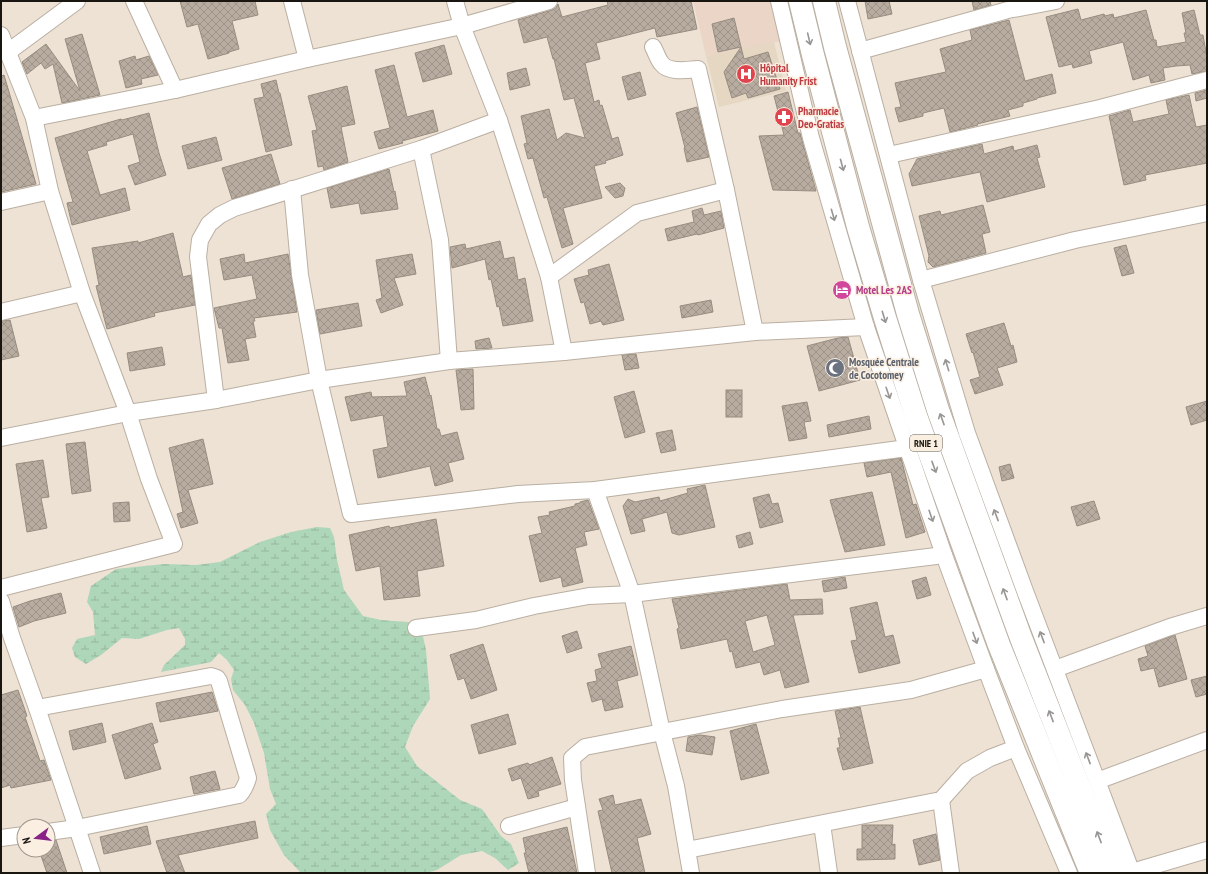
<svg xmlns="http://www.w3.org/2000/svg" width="1208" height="874" viewBox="0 0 1208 874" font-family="'PT Sans Narrow',sans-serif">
	<defs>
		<pattern id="wetland-marsh" width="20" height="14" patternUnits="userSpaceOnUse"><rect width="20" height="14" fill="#aed6b9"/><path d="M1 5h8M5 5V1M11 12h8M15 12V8" fill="none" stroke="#95b79e"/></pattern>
		<pattern id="building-cross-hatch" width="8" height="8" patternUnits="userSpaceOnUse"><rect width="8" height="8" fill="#b7ac9f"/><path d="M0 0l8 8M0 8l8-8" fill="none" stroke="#9d9388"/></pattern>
	</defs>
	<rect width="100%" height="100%" fill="#ede2d4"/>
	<polygon fill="#ead5c7" points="693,1 770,1 781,41 706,56"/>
	<polygon fill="#e6d7c3" points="774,42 786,91 719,107 706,56"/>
	<polygon fill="url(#wetland-marsh)" points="317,527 330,528 334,537 337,560 344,590 363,616 381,620 420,623 426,650 430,699 413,726 405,747 417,766 460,800 482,809 501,836 511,844 519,863 508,870 495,858 482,851 461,855 437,870 426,873 301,873 284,855 270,830 266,814 276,804 270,789 264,753 254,723 245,705 233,690 231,679 234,670 227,660 219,653 211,662 161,672 164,665 185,645 185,639 179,628 167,630 139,639 122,638 101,655 86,664 75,657 72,648 77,639 95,635 93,612 87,602 91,586 116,569 164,564 196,565 220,562 260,542 291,532"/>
	<g fill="url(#building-cross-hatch)" stroke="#968c7f" fill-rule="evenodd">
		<polygon points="180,1 255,1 258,15 232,21 239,49 229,52 229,53 208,59 198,24 187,27"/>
		<polygon points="607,1 691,1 697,29 657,37 655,28 596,43 600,59 585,63 594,102 599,100 600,106 602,105 612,139 618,137 623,155 605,161 606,163 594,166 602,198 563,208 573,244 562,248 547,197 544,198 533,158 528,159 524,144 527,143 521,116 549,109 557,140 566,133 585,138 574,98 564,100 554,59 553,59 547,37 524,43 518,20 552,10 556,8 558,4 562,17 608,5"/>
		<polygon points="865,1 889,1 892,14 868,19"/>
		<polygon points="972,1 990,1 991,5 974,10"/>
		<polygon points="1078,9 1081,20 1104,14 1105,16 1113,14 1114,18 1146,10 1154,40 1156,40 1157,47 1186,42 1184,33 1186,33 1182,13 1194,10 1200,35 1203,35 1207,58 1207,71 1192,74 1190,65 1176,66 1163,68 1165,80 1151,83 1149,75 1133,80 1123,42 1089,51 1092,63 1073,68 1072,64 1059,67 1046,17"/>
		<polygon points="734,18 741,47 718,52 712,24"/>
		<polygon points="1009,20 1025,81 1052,74 1056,93 1037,98 1037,99 1023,103 1023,106 1008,110 1010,116 977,124 978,125 950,132 944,108 923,113 923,116 899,122 895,108 901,107 895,83 946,72 940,49 972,40 970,30"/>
		<polygon points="82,34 100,95 62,103 53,64 45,69 41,63 27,74 22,62 46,44 80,91 65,39"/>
		<polygon points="444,45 452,74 423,82 415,53"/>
		<polygon points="741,47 744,59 768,52 780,89 748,98 746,93 732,98 724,72"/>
		<polygon points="135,56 136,60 149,56 158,75 141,79 142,84 126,88 119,61"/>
		<polygon points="394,65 407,117 433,110 438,131 402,141 403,143 379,149 374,132 390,128 375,70"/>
		<polygon points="526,68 530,85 510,90 507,73"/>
		<polygon points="640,72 646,95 628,100 622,77"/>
		<polygon points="4,75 36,184 1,192 1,76"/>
		<polygon points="276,80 279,93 280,93 292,145 266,152 254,99 264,97 261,84"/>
		<polygon points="347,86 355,124 341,127 348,162 324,170 323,166 318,167 312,131 317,130 308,96"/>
		<polygon points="1207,90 1207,98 1196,101 1195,93"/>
		<polygon points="788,92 798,133 800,133 816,191 773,190 759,136 784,135 774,96"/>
		<polygon points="1189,95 1196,127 1207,125 1207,163 1145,175 1146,180 1124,185 1109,116 1130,110 1133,122 1169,114 1166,100"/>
		<polygon points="697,107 709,157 687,162 684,148 685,148 676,113"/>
		<polygon points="149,113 159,153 166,175 135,185 128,166 140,162 133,134 106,142 107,145 87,151 100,195 125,188 130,210 72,225 67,203 73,202 55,138 121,119 122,120"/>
		<polygon points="216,137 222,160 188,169 182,146"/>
		<polygon points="982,144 984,154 1013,146 1014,151 1037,145 1040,157 1037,158 1045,187 987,202 980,172 912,186 909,174 917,159"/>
		<polygon points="271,154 280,184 232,199 222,168"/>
		<polygon points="389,169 394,192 395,191 398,209 361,214 359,203 331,208 327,188"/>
		<polygon points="620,183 625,188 623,196 615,198 605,187"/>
		<polygon points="983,205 990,232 982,234 986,253 933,267 928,262 929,256 919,216 940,211 941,215"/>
		<polygon points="702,208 704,215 721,211 724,228 698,235 697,234 668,241 665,229 694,222 692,211"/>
		<polygon points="173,233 183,277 191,275 195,305 154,313 155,316 107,329 96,286 99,285 92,248 138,241 138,243"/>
		<polygon points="500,241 504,259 514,257 518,280 525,278 533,321 503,326 499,306 497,307 491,279 489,280 485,259 452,268 450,247 465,244 466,249"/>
		<polygon points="1126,245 1134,273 1122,276 1114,248"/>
		<polygon points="244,254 245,263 288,254 297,312 254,318 255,321 253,321 256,337 245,339 249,360 228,363 222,328 219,328 214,308 257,299 252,275 224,280 220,259"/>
		<polygon points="412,254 416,274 394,278 403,305 381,313 376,300 382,298 376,260"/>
		<polygon points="609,264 624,320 603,325 601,321 590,324 584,302 581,303 574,279 589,275 588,270"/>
		<polygon points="711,300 713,312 682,318 680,306"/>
		<polygon points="358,303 362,326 320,334 316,310"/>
		<polygon points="10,320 19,356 1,360 1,321"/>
		<polygon points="1004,323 1011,346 1013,345 1017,362 997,368 1003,385 975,394 970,380 980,377 973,352 972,353 966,334"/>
		<polygon points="848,337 860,380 819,391 807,346 838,338"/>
		<polygon points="489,338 492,348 476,349 475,341"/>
		<polygon points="162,347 165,365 130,371 127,353"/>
		<polygon points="636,354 639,368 625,370 622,355"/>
		<polygon points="473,369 474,409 461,410 456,370"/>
		<polygon points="425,377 430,396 431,395 437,429 439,429 441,436 457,432 464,459 448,463 453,481 435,486 430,466 378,478 373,450 388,447 383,415 351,421 345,397 371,392 372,397 407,396 404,382"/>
		<rect x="726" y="390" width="16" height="27"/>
		<polygon points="634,391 645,432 625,438 614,397"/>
		<polygon points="1207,401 1207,420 1191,425 1186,407"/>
		<polygon points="807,402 811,421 804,422 807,438 789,441 782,406"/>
		<polygon points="869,416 871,429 829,437 827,425"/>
		<polygon points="672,430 676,450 661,453 656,433"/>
		<polygon points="203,439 213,484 188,490 198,523 181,528 177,514 183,512 169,448"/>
		<polygon points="85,442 91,491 72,494 66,444"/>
		<polygon points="901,458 913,505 916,504 925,532 906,538 891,472 867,477 864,463"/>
		<polygon points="43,460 49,497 41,498 47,528 27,532 16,464"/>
		<polygon points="1010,464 1014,478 1002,481 999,467"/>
		<polygon points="705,485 715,527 679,535 672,533 667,512 642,519 645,531 631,534 623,506 628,499 635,502 659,497 660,501 688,493 687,489"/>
		<polygon points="872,492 885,545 845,552 830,500"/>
		<polygon points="769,494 772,504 778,503 783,522 760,528 753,498"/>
		<polygon points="588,500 599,529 584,532 587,545 575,548 583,582 563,587 561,577 540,582 529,536 542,533 538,517 550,515 549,512 575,506 575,504 580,503 580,502"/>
		<polygon points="1094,501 1100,519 1077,526 1071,507"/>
		<polygon points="129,502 130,521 114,522 113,503"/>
		<polygon points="436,519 444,566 417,571 420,596 384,600 380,566 356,571 349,535 389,526 390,528"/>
		<polygon points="750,532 753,544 739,548 736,536"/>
		<polygon points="845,577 847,588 824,592 822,581"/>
		<polygon points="926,577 931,595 917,599 912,581"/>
		<path d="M787,584L790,600L822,599L823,614L793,615L809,682L785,688L780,670L764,675L760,662L736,668L732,651L730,652L727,639L681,649L677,629L679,628L672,599ZM767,615L775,645L753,652L745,621Z"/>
		<polygon points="61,593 66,613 34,621 19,627 13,607 30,601"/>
		<polygon points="877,602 885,637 893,635 900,663 859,673 851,641 857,640 850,608"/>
		<polygon points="577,631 582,648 567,653 562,636"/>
		<polygon points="1175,635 1187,679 1159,687 1154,668 1141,671 1138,659 1148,656 1145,646"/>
		<polygon points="483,644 497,690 471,699 464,678 458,680 450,655"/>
		<polygon points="631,646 638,675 617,681 623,707 605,711 602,699 592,702 587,683 597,681 595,670 602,668 598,654"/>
		<polygon points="1207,676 1207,694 1196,697 1191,680"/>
		<polygon points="18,690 27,716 25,717 40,761 44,760 51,780 11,788 10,785 1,788 1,695"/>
		<polygon points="212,692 218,711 160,722 156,703"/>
		<polygon points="860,707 873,763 843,770 837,748 840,748 838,738 841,738 835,711"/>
		<polygon points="508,714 516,744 479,754 471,725"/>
		<polygon points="102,723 106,742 73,750 69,731"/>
		<polygon points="152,723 158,742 153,744 161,769 125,779 112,735"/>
		<polygon points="756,724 769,773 741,780 730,731"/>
		<polygon points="700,735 715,737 712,755 686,751 688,737"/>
		<polygon points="552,757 561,784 538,791 539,796 528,799 521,778 512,781 508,769 528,763 529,765"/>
		<polygon points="215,771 220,789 194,794 190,777"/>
		<polygon points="613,795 615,805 641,799 651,834 637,838 645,873 612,873 598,811 603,810 599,799"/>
		<polygon points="255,821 258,838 178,855 185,873 167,873 156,841"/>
		<polygon points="862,825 893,825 892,845 895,844 895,859 857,860 857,849 862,849"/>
		<polygon points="147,826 151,844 104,854 100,837"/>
		<polygon points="567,827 577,873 529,873 524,853 526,853 523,838"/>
		<polygon points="936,834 940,860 919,865 913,840"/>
		<polygon points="56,840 67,873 47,873 39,850 48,850 48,841"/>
	</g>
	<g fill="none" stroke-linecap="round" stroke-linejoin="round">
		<defs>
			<g id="minor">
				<polyline points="134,1 175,90"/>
				<polyline points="292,1 307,59"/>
				<polyline points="455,1 462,26 499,120 549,277 564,352"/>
				<polyline points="779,1 811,138 866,327 944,555 986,669 1016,748 1069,873"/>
				<polyline points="847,1 921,280 967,433 1025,591 1132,873"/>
				<polyline points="1,35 34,118 50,191 82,293 128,413 149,479 174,544 1,588"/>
				<path d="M653,47C656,52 658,60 662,64C669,73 688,70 698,69L726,190L755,332"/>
				<polyline points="860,51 1008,10 1056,1"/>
				<polyline points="8,52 77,1"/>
				<polyline points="34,118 175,90 307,59 462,26 549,1"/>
				<polyline points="421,149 440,240 449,361"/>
				<polyline points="889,155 1100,108 1207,80"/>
				<polyline points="292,189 300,275 319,380 351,514 518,494 595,490 907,448"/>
				<polyline points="1,202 50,191"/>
				<polyline points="549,277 637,213 726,190"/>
				<polyline points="921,280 1075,240 1207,213"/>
				<polyline points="1,312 82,293"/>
				<polyline points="216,400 198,257 200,240 209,224 220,215 234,208 421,149 499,120"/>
				<polyline points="1,438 128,413 216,400 319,380 449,361 564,352 755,332 866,327"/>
				<polyline points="595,490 632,594 662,732 676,786 691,873"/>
				<polyline points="1,601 12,638 37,708 92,873"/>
				<polyline points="416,628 476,620 534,606 589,596 632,594 944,555"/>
				<polyline points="1055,669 1170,627 1207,616"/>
				<path d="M37,708L211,676L217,678L219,681L248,778C246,785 244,790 239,795L77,828L48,832"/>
				<polyline points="1097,781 1207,740"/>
				<polyline points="941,800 951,873"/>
				<polyline points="822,824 829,873"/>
				<polyline points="509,826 577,807"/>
				<polyline points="1,838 24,835"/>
				<polyline points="687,850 941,800 967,771 990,758 1016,748"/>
				<polyline points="1132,872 1207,850"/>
				<polyline points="587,873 573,780 572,758 585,747 782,709 911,690 986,669"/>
			</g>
			<g id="trunk">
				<polyline points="800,1 813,55 858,227 885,318 916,416 999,645 1091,873"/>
				<polyline points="824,1 835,47 908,314 938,410 1021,638 1113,873"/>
			</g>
		</defs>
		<use href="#minor" stroke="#baafa2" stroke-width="18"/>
		<use href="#trunk" stroke="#baafa2" stroke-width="24"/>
		<use href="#minor" stroke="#fff" stroke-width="16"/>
		<use href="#trunk" stroke="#fff" stroke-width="22"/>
	</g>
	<defs><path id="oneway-shaft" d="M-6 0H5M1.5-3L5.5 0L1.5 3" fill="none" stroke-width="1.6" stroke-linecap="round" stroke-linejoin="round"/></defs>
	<g stroke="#989693">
		<use href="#oneway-shaft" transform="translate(809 39) rotate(77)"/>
		<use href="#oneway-shaft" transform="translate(842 165) rotate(75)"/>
		<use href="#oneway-shaft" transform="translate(833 215) rotate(74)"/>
		<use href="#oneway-shaft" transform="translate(884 317) rotate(73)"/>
		<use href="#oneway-shaft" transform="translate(947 365) rotate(-107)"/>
		<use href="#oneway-shaft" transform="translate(888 393) rotate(71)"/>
		<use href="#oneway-shaft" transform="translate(942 419) rotate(-110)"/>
		<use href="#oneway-shaft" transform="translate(934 467) rotate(70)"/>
		<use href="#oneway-shaft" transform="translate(996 515) rotate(-111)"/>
		<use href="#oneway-shaft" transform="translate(931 516) rotate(71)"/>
		<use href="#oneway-shaft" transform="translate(1005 594) rotate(-110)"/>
		<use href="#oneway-shaft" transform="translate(1042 637) rotate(-111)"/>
		<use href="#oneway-shaft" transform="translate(975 638) rotate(70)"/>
		<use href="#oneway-shaft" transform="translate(1051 716) rotate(-111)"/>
		<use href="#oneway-shaft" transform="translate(1088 758) rotate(-111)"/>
		<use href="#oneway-shaft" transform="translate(1099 837) rotate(-111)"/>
	</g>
	<defs>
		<symbol id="hospital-disc" viewBox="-11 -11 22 22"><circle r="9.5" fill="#e0444e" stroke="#faefe1"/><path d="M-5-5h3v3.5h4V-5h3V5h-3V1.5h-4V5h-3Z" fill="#fff"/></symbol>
		<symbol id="pharmacy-disc" viewBox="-11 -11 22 22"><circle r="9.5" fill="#e0444e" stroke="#faefe1"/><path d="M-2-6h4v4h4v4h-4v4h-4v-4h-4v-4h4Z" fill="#fff"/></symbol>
		<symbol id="hotel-disc" viewBox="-11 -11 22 22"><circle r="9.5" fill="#d1479c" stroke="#faefe1"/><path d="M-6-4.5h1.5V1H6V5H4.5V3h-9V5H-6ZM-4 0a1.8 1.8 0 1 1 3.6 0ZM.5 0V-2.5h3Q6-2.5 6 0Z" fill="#fff"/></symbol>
		<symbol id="mosque-disc" viewBox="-11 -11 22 22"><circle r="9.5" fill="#6b7280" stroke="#faefe1"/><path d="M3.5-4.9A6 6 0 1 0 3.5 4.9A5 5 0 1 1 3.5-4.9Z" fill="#fff"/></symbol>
	</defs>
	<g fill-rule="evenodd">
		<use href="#hospital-disc" x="735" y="63" width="22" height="22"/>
		<use href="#pharmacy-disc" x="773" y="106" width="22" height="22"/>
		<use href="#hotel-disc" x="831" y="279" width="22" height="22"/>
		<use href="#mosque-disc" x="824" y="357" width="22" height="22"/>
	</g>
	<g text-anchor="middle" stroke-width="3" stroke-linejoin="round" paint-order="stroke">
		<rect fill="#faefe1" stroke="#5c564f" stroke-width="1" x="910" y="435" width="32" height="16" rx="3"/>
		<g font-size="10" font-weight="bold" fill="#191510">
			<text x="926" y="447">RNIE 1</text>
		</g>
		<g font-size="11" font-weight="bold" fill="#be3a42" stroke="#faefe1" text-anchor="start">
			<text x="760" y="72">Hôpital<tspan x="760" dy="13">Humanity Frist</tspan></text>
			<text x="798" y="115">Pharmacie<tspan x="798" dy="13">Deo-Gratias</tspan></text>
		</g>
		<g font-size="11" font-weight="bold" fill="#b23c85" stroke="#faefe1" text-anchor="start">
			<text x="856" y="294">Motel Les 2AS</text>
		</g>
		<g font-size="11" font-weight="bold" fill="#5b616d" stroke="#faefe1" text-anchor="start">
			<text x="849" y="366">Mosquée Centrale<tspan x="849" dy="13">de Cocotomey</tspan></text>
		</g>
	</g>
	<rect width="1208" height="874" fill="none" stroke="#191510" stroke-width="4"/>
	<g transform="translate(36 838) rotate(255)"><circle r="19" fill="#faefe1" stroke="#a0988d"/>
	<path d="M0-3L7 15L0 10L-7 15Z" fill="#892187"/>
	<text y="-6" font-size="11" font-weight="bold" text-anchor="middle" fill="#191510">N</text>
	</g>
</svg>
